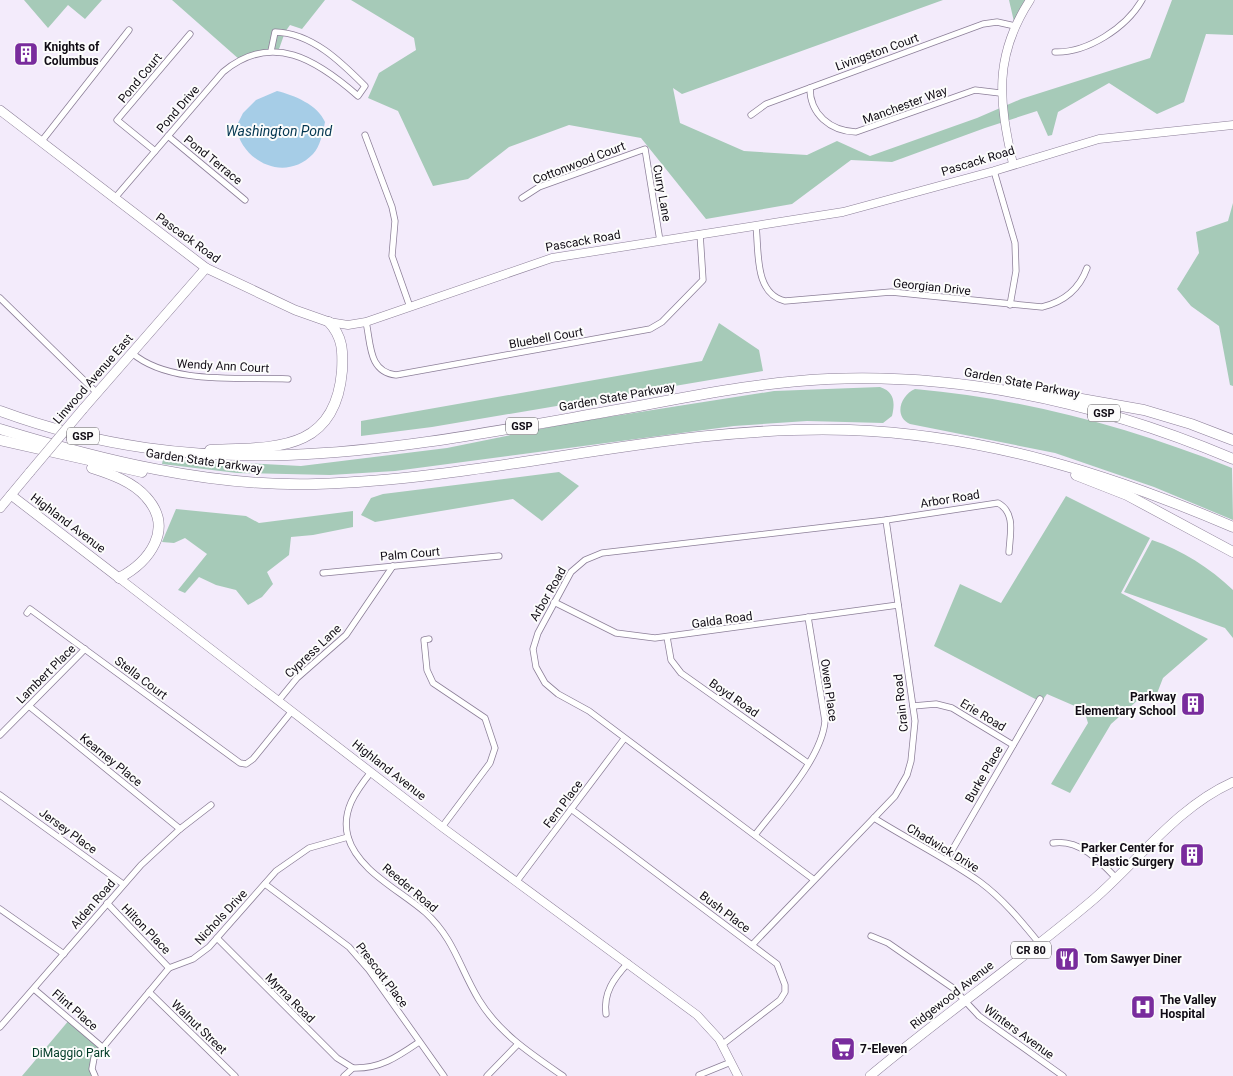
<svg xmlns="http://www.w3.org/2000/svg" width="1233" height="1076" viewBox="0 0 1233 1076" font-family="Roboto,sans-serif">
	<rect width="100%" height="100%" fill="#f3ebfb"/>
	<g fill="#a6cab8">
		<polygon points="24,0 102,0 85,19 68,5 48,28"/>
		<polygon points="172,0 325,0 302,29 290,25 285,32 278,52 240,60"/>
		<polygon points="351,0 943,0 682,94 673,88 680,123 744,151 807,155 837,141 870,156 977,118 1021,99 1150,58 1172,0 1233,0 1233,35 1206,34 1184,102 1157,114 1109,83 1058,112 1052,135 1048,136 1037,111 985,128 892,162 851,160 792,204 706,219 641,138 569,125 509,147 468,179 433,186 398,111 368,98 379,73 416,50 414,38"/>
		<polygon points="1009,0 1030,0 1015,26"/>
		<polygon points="1233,203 1233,386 1230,385 1219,326 1191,306 1177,289 1199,253 1196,232 1228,221"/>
		<polygon points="719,323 759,350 763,371 432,427 361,436 361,421 702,361"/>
		<path d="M880,387C895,392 895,403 892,416L883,423L807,421L734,426L395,471L330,475L237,473L162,464L163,459L301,466L447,448L570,423L774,391Z"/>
		<path d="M915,389C1026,399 1129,427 1232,468L1233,520L1154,487L1055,453L910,424C893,416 901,395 915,389Z"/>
		<polygon points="559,472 579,486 542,521 513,499 375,522 361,515 371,498 383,494"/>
		<polygon points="1066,496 1150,538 1121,593 1208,639 1163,678 1156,696 1147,692 1111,724 1070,793 1051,784 1088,723 1084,710 1047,694 1041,702 934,646 960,584 1001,603"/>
		<polygon points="176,509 246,516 259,523 353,511 353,527 313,535 291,537 289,555 267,572 273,584 262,597 248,605 236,590 216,585 199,577 185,593 178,590 207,554 185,538 174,543 162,542"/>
		<path d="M1152,540C1182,550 1210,568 1233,590V638L1225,628L1124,592Z"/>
		<polygon points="70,1019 102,1047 93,1063 95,1076 22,1076"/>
	</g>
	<path fill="#a6cde7" d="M277,91C294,95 318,105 325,122C323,132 320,147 313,154C285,183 242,162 236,127L243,113L256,100Z"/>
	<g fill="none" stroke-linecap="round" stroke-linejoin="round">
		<defs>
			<g id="minor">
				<path d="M1055,52C1087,53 1126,28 1142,0"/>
				<path d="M810,88C810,114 830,131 856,132L975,90L1000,93"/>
				<polyline points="751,115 766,104 983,24 997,22 1015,26"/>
				<polyline points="365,135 392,207 395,221 392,256 410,307"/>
				<polyline points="168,136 245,200"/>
				<polyline points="41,142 129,30"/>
				<polyline points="155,151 117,120 190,34"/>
				<polyline points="994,171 1015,243 1016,271 1010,305"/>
				<polyline points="522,198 539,187 645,149 660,241"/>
				<path d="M114,199L223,72C272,31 317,60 358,96L365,86C341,62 312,33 275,32L271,51"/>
				<path d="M756,226C759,251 754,294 785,301L891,292L1042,307C1063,302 1079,290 1087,268"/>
				<polyline points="0,298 97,393"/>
				<path d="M366,322C371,343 368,372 396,375L650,329L662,322L703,280L700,234"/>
				<path d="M132,353C169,385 240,377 288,379"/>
				<polyline points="323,573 499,556"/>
				<polyline points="554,602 616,633 655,638 898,605"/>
				<polyline points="27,613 30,609 240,763 246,764 253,759 292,711"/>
				<polyline points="667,637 671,660 681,673 808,763"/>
				<polyline points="429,639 424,640 427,670 433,683 485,718 495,748 490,763 442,827"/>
				<polyline points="279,700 297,678 346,635 393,566"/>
				<polyline points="29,706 180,829"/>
				<polyline points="913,706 936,704 952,708 1013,745"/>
				<polyline points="0,735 85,649"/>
				<path d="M371,772C356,791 341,811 348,837C358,871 400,890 426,913C455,940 459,967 479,1000C499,1033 531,1054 563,1076"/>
				<polyline points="0,795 123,884"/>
				<polyline points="571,809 777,964 785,985 785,992 780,1000 723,1044"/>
				<path d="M874,818C909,840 946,858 980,882C1003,899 1021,921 1039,943"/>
				<path d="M755,835C778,805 822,758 825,721L808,617"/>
				<path d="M1053,843C1079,839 1099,860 1116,878"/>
				<polyline points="947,859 1040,699"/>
				<path d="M813,879L589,711L558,694L545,683L536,667L533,649L538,633L571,572L585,560L602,553L886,520L998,503C1016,513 1010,534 1009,552"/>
				<polyline points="517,881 624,739"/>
				<polyline points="265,884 349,947 369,970 444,1076"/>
				<polyline points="107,903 169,968"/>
				<polyline points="0,909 64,954"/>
				<polyline points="871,936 888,943 953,988 979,1016 1063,1076"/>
				<polyline points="217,938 337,1058 353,1068"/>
				<polyline points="753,944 895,796 907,775 911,761 915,721 886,520"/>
				<polyline points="34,989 102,1047"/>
				<polyline points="149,992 235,1076"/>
				<path d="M606,1014C603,993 614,978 628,963"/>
				<polyline points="0,1027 141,865 180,829 211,805"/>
				<polyline points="699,1075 731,1062"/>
				<polyline points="95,1076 92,1069 94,1058 169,968 193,959 209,947 276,871 309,848 348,837"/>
				<path d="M344,1076L353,1068C380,1069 397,1057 419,1042"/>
				<polyline points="487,1076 518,1044"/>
			</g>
			<g id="tertiary">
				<path d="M1013,164C999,101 993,57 1030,0"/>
				<polyline points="329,322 348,325 366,322 552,258 843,212 994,171 1099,139 1233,125"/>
				<polyline points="119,578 442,827 697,1015 719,1039 738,1076"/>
			</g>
			<g id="secondary">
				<polyline points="0,110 206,268 295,310 329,322"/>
				<polyline points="83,409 206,268"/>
				<polyline points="11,495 119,578"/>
				<polyline points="0,508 30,472"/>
			</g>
			<path id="primary" d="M870,1076C943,1015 1021,961 1094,899C1139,860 1177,807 1233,782"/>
			<g id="motorway">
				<polyline points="1009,386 1144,410 1191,424 1233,440"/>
				<path d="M0,411C217,491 409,446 628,408C694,396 760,382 828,379C967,373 1105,405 1233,459"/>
				<path d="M0,429C101,460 210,487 316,484C495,479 670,424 850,430C985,435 1110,474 1233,527"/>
				<polyline points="0,440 142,472"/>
				<path d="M210,450C272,447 335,454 342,371C343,352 343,337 329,322"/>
				<path d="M92,468C111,474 133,482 146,497C175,529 149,562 119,578"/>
				<polyline points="1076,475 1127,495 1233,552"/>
			</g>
		</defs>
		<use href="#minor" stroke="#8c7f98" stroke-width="7"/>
		<use href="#tertiary" stroke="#8c7f98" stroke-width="9"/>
		<use href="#secondary" stroke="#8c7f98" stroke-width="10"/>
		<use href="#primary" stroke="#8c7f98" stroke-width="10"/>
		<use href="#motorway" stroke="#8c7f98" stroke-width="11"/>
		<use href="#minor" stroke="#fff" stroke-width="5.5"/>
		<use href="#tertiary" stroke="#fff" stroke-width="8"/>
		<use href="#secondary" stroke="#fff" stroke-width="9"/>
		<use href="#primary" stroke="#fff" stroke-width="9"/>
		<use href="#motorway" stroke="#fff" stroke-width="10"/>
		<defs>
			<polyline id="secondary-bridge" points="30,472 83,409"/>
		</defs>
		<use href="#secondary-bridge" stroke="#8c7f98" stroke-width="10" stroke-linecap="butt"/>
		<use href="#secondary-bridge" stroke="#fff" stroke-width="9"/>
	</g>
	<defs>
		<symbol id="building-square" viewBox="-11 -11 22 22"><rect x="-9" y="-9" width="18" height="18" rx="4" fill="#792c9d" stroke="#fcfcfc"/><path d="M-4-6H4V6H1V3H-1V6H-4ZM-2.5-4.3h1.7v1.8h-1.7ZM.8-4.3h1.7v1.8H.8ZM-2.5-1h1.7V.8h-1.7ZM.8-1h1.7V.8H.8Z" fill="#fff"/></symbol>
		<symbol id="restaurant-square" viewBox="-11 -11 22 22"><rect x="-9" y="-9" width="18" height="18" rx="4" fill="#792c9d" stroke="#fcfcfc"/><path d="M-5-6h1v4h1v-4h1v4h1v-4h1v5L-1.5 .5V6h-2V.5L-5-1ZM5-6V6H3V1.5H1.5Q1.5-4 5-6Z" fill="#fff"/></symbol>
		<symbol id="hospital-square" viewBox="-11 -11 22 22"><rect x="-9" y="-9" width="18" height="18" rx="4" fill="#792c9d" stroke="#fcfcfc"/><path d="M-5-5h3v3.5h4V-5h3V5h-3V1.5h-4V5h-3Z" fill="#fff"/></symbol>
		<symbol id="supermarket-square" viewBox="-11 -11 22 22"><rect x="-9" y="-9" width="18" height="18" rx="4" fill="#792c9d" stroke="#fcfcfc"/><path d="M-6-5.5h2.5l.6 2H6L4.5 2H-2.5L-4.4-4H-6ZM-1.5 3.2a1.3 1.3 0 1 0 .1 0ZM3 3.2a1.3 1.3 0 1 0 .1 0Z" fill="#fff"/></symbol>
	</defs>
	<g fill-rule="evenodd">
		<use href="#building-square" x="12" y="40" width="28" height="28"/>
		<use href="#building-square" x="1179" y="690" width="28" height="28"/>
		<use href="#building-square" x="1178" y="841" width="28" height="28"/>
		<use href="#restaurant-square" x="1053" y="945" width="28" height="28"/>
		<use href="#hospital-square" x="1129" y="993" width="28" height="28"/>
		<use href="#supermarket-square" x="829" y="1035" width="28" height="28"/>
	</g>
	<g text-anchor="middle" stroke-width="4" stroke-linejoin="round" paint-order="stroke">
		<g fill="#fcfcfc" stroke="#58545a" stroke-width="1">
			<rect x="1088" y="404.5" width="32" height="17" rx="4"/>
			<rect x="506" y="417.5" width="32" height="17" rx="4"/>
			<rect x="67" y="427.5" width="32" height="17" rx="4"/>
			<rect x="1011" y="941.5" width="40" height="17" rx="4"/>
		</g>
		<g font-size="11" font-weight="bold" fill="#110c15">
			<text x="1104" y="417">GSP</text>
			<text x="522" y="430">GSP</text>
			<text x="83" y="440">GSP</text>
			<text x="1031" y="954">CR 80</text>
		</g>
		<g font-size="12" font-weight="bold" fill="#110c15" stroke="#fcfcfc" text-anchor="start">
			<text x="44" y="51">Knights of<tspan x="44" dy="14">Columbus</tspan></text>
			<text x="1176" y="701" text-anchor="end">Parkway<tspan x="1176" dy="14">Elementary School</tspan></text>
			<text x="1174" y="852" text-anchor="end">Parker Center for<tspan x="1174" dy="14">Plastic Surgery</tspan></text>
			<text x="1084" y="963">Tom Sawyer Diner</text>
			<text x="1160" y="1004">The Valley<tspan x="1160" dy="14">Hospital</tspan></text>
			<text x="860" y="1053">7-Eleven</text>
		</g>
		<g font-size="12" fill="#110c15" stroke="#fcfcfc">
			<text transform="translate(877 52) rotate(-20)" y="4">Livingston Court</text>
			<text transform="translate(140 78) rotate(-50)" y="4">Pond Court</text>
			<text transform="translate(905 105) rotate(-20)" y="4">Manchester Way</text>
			<text transform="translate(178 109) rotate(-49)" y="4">Pond Drive</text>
			<text transform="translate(213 160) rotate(39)" y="4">Pond Terrace</text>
			<text transform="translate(978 161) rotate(-17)" y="4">Pascack Road</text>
			<text transform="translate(579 163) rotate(-21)" y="4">Cottonwood Court</text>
			<text transform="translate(662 193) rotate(80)" y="4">Curry Lane</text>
			<text transform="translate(188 238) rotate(36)" y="4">Pascack Road</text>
			<text transform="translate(583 241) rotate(-10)" y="4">Pascack Road</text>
			<text transform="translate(932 287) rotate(6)" y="4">Georgian Drive</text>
			<text transform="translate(546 338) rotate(-10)" y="4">Bluebell Court</text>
			<text transform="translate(223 366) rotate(3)" y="4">Wendy Ann Court</text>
			<text transform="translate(93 379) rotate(-49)" y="4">Linwood Avenue East</text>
			<text transform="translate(1022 383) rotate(11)" y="4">Garden State Parkway</text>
			<text transform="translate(617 397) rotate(-10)" y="4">Garden State Parkway</text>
			<text transform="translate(204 461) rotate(8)" y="4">Garden State Parkway</text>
			<text transform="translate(950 499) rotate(-9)" y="4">Arbor Road</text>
			<text transform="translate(68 523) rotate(37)" y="4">Highland Avenue</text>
			<text transform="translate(410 554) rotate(-5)" y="4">Palm Court</text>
			<text transform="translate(548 594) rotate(-60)" y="4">Arbor Road</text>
			<text transform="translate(722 620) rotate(-8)" y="4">Galda Road</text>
			<text transform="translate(313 651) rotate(-43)" y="4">Cypress Lane</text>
			<text transform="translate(46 674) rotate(-45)" y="4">Lambert Place</text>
			<text transform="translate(141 678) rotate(37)" y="4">Stella Court</text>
			<text transform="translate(829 690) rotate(82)" y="4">Owen Place</text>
			<text transform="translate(734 698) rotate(35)" y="4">Boyd Road</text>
			<text transform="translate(901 703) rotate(-96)" y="4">Crain Road</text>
			<text transform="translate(983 715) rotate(31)" y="4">Erie Road</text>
			<text transform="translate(111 760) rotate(39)" y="4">Kearney Place</text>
			<text transform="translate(389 770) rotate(38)" y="4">Highland Avenue</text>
			<text transform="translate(984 774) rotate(-60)" y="4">Burke Place</text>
			<text transform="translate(563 804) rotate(-53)" y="4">Fern Place</text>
			<text transform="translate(68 831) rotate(36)" y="4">Jersey Place</text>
			<text transform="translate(943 848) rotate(31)" y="4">Chadwick Drive</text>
			<text transform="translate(410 888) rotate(40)" y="4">Reeder Road</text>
			<text transform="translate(93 904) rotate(-49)" y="4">Alden Road</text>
			<text transform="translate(725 912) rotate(37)" y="4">Bush Place</text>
			<text transform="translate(221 917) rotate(-47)" y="4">Nichols Drive</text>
			<text transform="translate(146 929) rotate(46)" y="4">Hilton Place</text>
			<text transform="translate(382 975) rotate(53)" y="4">Prescott Place</text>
			<text transform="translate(952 995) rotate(-38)" y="4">Ridgewood Avenue</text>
			<text transform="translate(290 998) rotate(45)" y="4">Myrna Road</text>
			<text transform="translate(75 1010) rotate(41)" y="4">Flint Place</text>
			<text transform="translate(199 1027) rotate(44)" y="4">Walnut Street</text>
			<text transform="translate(1019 1032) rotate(36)" y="4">Winters Avenue</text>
		</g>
		<g font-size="12" fill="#003b27" stroke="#fcfcfc">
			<text x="71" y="1057">DiMaggio Park</text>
		</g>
		<g font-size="14" font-style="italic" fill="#043751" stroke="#fcfcfc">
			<text x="279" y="136">Washington Pond</text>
		</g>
	</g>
</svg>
